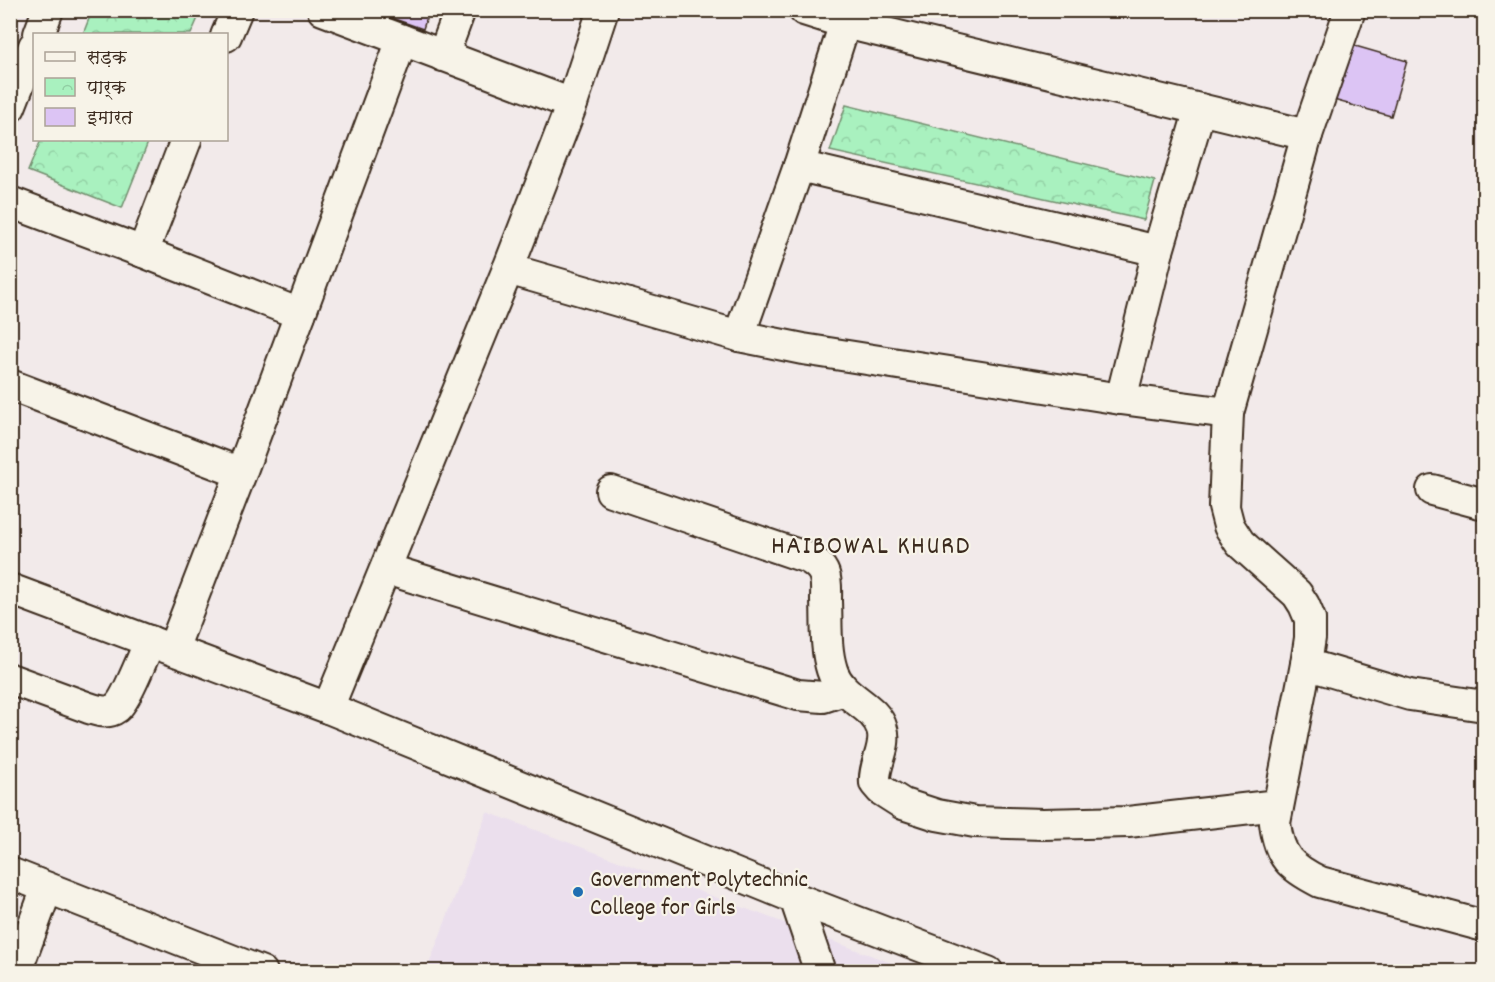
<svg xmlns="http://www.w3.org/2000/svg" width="1495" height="982" viewBox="0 0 1495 982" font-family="Dekko,'Playpen Sans Deva',sans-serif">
	<defs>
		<pattern id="park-crowns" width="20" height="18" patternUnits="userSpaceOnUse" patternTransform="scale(1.5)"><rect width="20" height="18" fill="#a9f1bf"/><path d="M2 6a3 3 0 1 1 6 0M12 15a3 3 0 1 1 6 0" fill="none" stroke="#92cfa4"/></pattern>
	</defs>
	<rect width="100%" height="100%" fill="#f2eaea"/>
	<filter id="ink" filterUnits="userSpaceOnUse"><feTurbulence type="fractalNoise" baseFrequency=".0167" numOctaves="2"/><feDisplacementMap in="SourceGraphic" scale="12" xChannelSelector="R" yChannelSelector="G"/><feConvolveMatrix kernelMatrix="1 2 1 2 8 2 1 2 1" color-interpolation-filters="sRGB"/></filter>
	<g filter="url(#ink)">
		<polygon fill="#ebdfed" points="487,812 913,971 426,972"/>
		<g fill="url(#park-crowns)" stroke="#728e6e" stroke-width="1.5">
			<polygon points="92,11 92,10 201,11 191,34 83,34"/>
			<polygon points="846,105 1155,181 1144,220 830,151"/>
			<polygon points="41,140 149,140 122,208 28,171"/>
		</g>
		<g fill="#dcc4f4" stroke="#3b2a1e" stroke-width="1.5">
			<polygon points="369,10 429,10 423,29"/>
			<polygon points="1345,43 1407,61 1391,116 1330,99"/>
		</g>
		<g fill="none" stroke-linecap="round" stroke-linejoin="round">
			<defs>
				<g id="minor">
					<polyline points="323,10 572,104"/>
					<polyline points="804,10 845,23"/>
					<polyline points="39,34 48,10"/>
					<polyline points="226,36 237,10"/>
					<polyline points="443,56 460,10"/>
					<polyline points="10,107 34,46"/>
					<polyline points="799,166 1158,251"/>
					<polyline points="10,202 143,252 300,314"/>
					<polyline points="143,252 186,140"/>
					<polyline points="508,269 739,336 803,349 1121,399 1228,413 1307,135 1350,10"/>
					<polyline points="739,336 799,166 845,23 1307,135"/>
					<polyline points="10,385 241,473"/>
					<polyline points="1121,399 1158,251 1200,109"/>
					<path d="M1228,413L1224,507L1229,526L1240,543L1297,594L1304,605L1310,619V638L1306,664L1275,823C1279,857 1290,867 1320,882L1484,926"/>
					<polyline points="1432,490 1484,504"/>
					<path d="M611,491L808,558C815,562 821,566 824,574C827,582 826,592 826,601C827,624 825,648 832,670C841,699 875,704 882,729C888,746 873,765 875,783L881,790L903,804L937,815L975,822L1043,824L1128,822L1278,805"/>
					<polyline points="386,569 798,695 823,697 844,690"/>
					<polyline points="10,589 328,708 795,898 988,972"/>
					<polyline points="173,649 241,473 402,40"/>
					<polyline points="1306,664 1410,695 1484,706"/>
					<path d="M10,679L89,708C98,711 108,714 116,708C126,701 144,654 150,641"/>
					<polyline points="328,708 508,269 572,104 603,10"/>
					<polyline points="10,873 262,972"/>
					<polyline points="795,898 820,972"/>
					<polyline points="16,972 47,888"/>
				</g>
			</defs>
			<use href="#minor" stroke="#3b2a1e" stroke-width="34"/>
			<use href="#minor" stroke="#f7f3e8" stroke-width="30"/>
		</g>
	</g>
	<circle fill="#1f6fb2" stroke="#f7f3e8" stroke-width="2" cx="578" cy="892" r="6"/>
	<g text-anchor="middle" stroke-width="4.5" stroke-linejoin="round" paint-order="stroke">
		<g font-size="24" fill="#3b2a1e" stroke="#f7f3e8" text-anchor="start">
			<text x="590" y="886">Government Polytechnic<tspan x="590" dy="28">College for Girls</tspan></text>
		</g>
		<g font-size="27" letter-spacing="1.5" fill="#3b2a1e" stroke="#f7f3e8">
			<text x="871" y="553">HAIBOWAL KHURD</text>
		</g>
	</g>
	<rect width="1495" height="982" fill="none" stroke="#f7f3e8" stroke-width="36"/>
	<rect x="18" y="18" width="1459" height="946" fill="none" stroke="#3b2a1e" stroke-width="2" filter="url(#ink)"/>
	<rect x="33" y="33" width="195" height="108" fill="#f7f3e8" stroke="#aca397" stroke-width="1.5"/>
	<rect x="45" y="52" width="30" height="9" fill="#f7f3e8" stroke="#aca397" stroke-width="1.5"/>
	<text x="87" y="63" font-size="18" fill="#3b2a1e">सड़क</text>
	<rect x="45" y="78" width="30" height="18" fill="url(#park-crowns)" stroke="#aca397" stroke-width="1.5"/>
	<text x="87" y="93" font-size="18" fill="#3b2a1e">पार्क</text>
	<rect x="45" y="108" width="30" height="18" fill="#dcc4f4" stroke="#aca397" stroke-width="1.5"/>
	<text x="87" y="123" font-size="18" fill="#3b2a1e">इमारत</text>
</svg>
